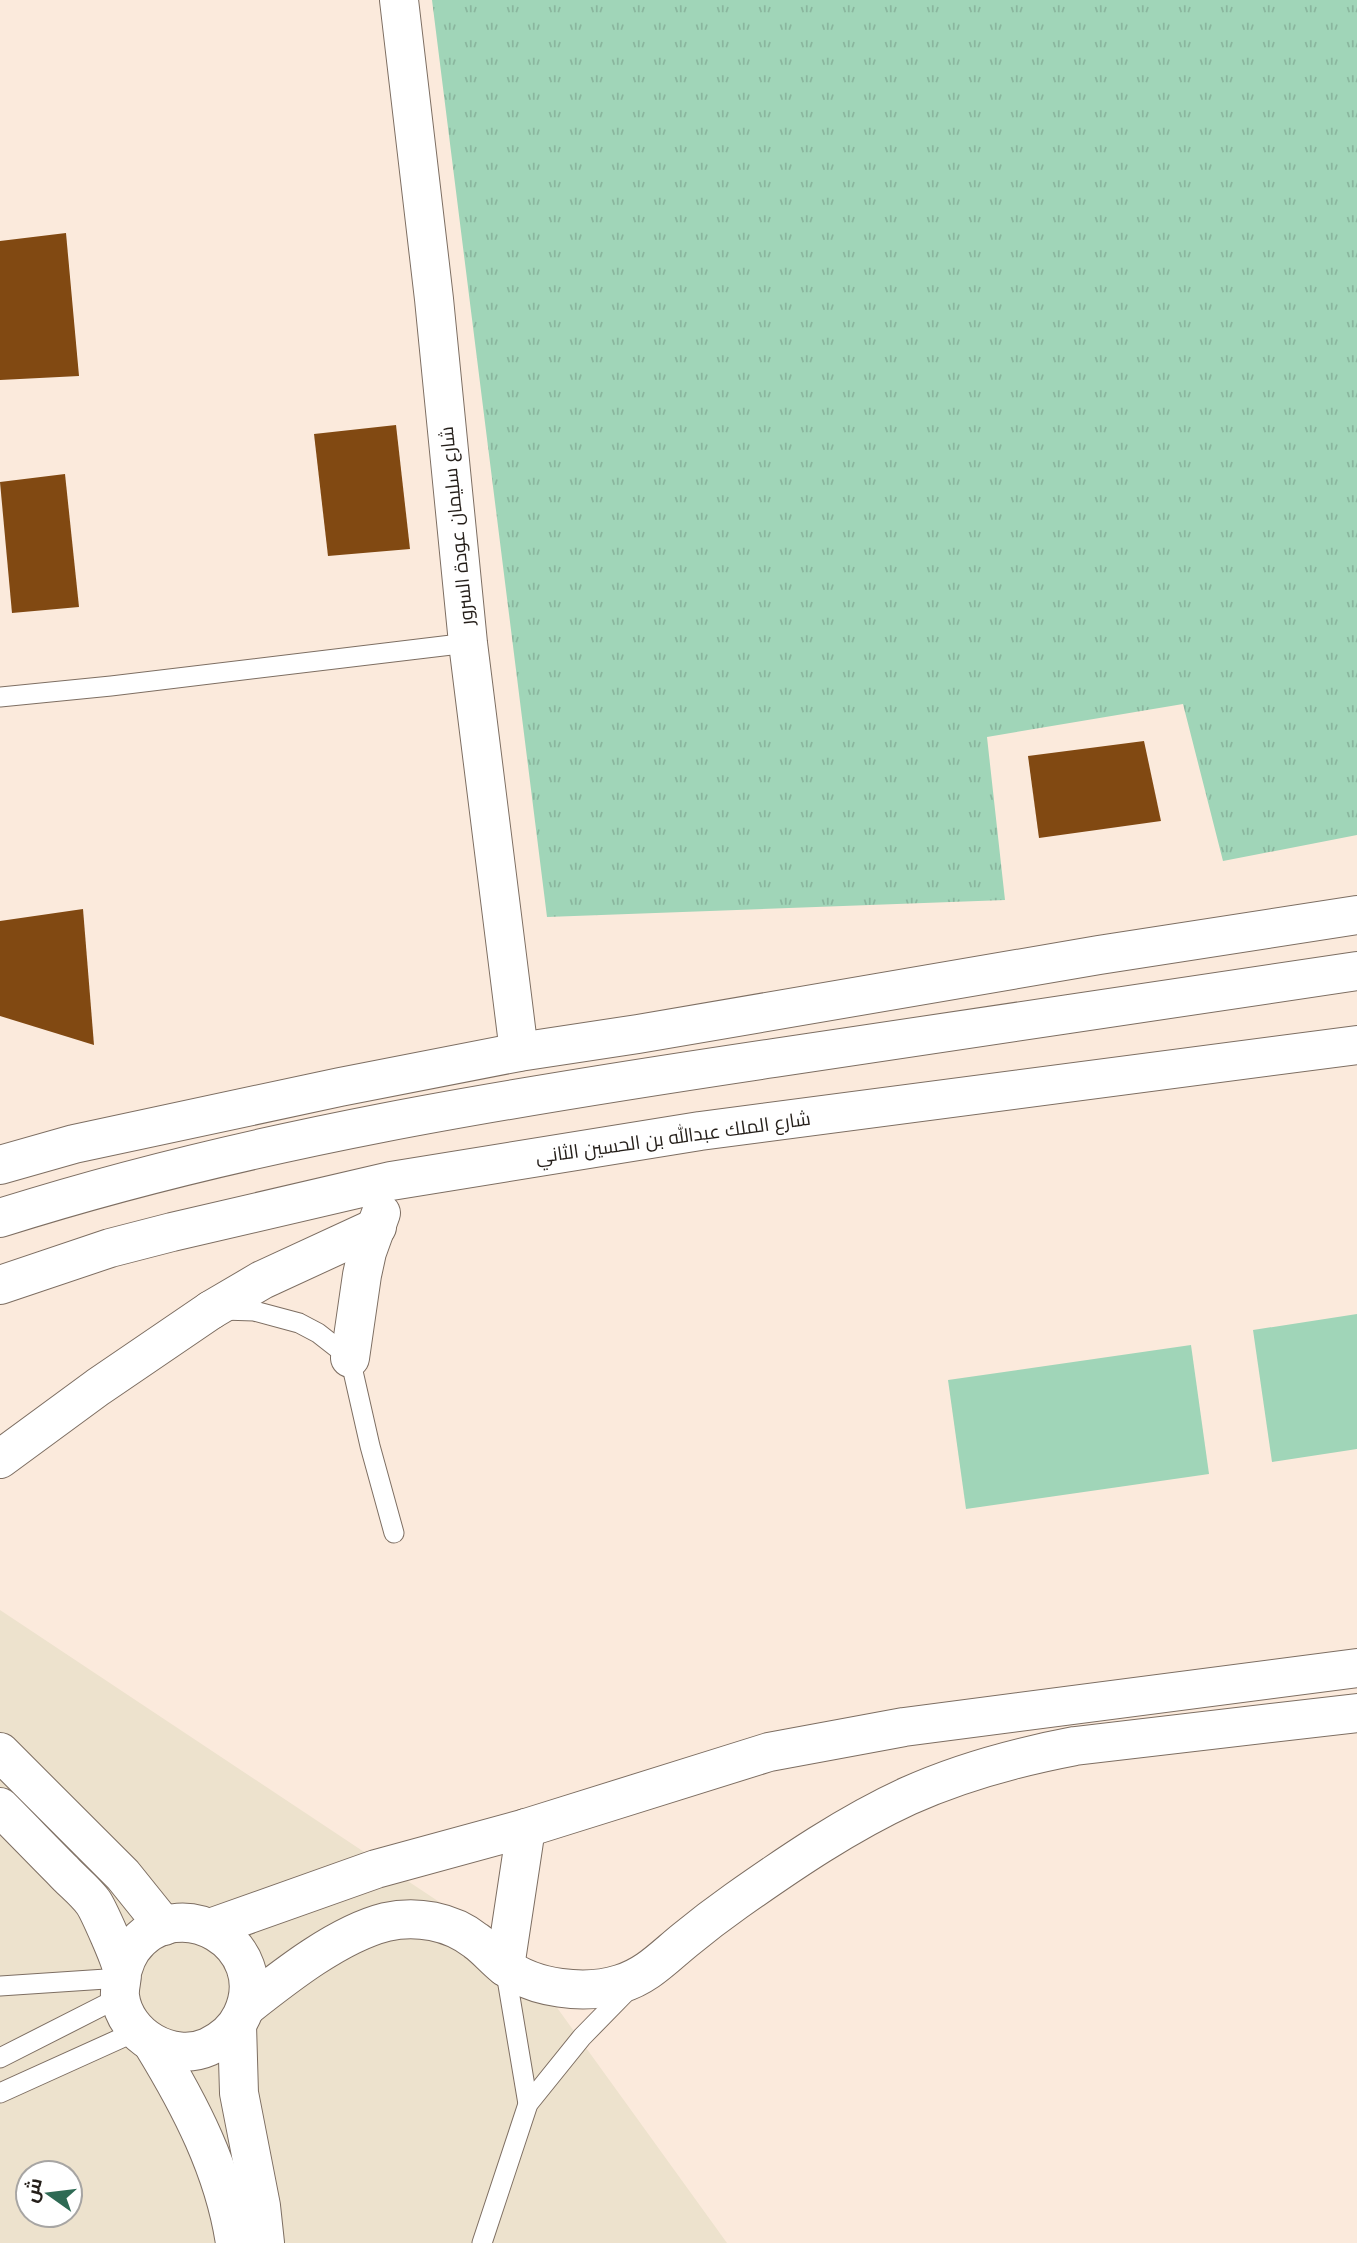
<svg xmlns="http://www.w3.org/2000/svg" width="1357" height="2243" viewBox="0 0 1357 2243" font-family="Poppins,Cairo,sans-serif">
	<defs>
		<pattern id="grass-tufts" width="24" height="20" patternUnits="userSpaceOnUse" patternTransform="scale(1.75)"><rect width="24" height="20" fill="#a0d5b8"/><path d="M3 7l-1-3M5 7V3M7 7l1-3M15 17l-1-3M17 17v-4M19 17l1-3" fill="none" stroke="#8ab69e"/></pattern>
	</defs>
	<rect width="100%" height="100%" fill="#fbeadc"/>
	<path fill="#ede2cd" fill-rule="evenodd" d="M0,1610L519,1955L727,2243H0ZM28,2173H70V2215H28Z"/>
	<polygon fill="url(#grass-tufts)" points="432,0 1357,0 1357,835 1223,861 1183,704 987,737 1005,900 547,917"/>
	<g fill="#a0d5b8">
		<polygon points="1357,1314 1357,1449 1272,1462 1253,1330"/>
		<polygon points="1191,1345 1209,1474 966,1509 948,1380"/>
	</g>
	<g fill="#814912">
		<polygon points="66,233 79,376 0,380 0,241"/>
		<polygon points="396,425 410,549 328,556 314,434"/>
		<polygon points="65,474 79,607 12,613 0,482"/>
		<polygon points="1144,741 1161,821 1039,838 1028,756"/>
		<polygon points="83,909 94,1045 0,1016 0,921"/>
	</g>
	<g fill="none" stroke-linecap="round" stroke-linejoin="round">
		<defs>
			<g id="lane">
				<polyline points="0,697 111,686 468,643"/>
				<polyline points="223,1310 254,1311 299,1323 318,1333 350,1358 370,1446 394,1533"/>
				<polyline points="505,1967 528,2104"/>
				<polyline points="0,1986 121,1978"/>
				<polyline points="0,2058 120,1997"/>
				<polyline points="0,2093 137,2031"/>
				<polyline points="482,2243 528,2104 582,2037 629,1989"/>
			</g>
			<g id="street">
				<polyline points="399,0 434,299 468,643 519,1052"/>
				<polyline points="237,2025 239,2093 261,2206 265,2243"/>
				<path d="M152,2043C190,2105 224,2170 235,2243"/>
			</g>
			<g id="secondary">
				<polyline points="0,1165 74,1144 340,1087 519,1052 638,1034 1099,955 1357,915"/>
				<polyline points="0,1459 98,1387 211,1310"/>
				<polyline points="0,1752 123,1875 164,1926"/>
				<path d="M0,1807C21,1828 42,1850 63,1871C72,1881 85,1891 93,1902C98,1909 122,1962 122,1970C123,1978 119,1987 120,1996C125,2036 172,2063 208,2047C223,2040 235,2030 242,2015C275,1945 178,1887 132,1949C128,1955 125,1962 123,1969"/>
				<polyline points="210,1928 376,1869 526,1828 769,1752 904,1727 1357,1668"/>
				<polyline points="505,1967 526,1828"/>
				<path d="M246,2007C284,1977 338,1934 386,1922C416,1915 451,1921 476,1941C486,1948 494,1958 504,1966C534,1989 585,1995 620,1984C647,1976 664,1957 685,1940C702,1926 719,1913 736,1901C790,1863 847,1824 908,1796C961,1772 1017,1757 1075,1746L1357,1713"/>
			</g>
			<g id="highway">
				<path d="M0,1218C252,1138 513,1097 774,1058C968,1029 1163,1000 1357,971"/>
				<polyline points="0,1285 110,1248 172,1232 391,1181 700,1131 1357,1045"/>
				<polyline points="211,1310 262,1280 377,1227"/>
				<polyline points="350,1358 362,1275 367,1252 381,1213"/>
			</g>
		</defs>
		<use href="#lane" stroke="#7d6e62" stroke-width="21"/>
		<use href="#street" stroke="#7d6e62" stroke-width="40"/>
		<use href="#secondary" stroke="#7d6e62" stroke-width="40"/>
		<use href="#highway" stroke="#7d6e62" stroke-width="40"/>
		<use href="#lane" stroke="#fff" stroke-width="19"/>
		<use href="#street" stroke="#fff" stroke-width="38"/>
		<use href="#secondary" stroke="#fff" stroke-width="38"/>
		<use href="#highway" stroke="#fff" stroke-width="38"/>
	</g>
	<g text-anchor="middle" stroke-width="7" stroke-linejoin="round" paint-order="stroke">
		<g font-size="19" fill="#241e19" stroke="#fff">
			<text transform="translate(456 526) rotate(-96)" y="7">شارع سليمان عودة السرور</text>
			<text transform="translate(673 1137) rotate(-8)" y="7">شارع الملك عبدالله بن الحسين الثاني</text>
		</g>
	</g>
	<g transform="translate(49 2194) rotate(284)"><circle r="33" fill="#ffffff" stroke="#a7a5a3" stroke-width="2"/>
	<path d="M0-5L12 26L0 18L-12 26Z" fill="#2e6a54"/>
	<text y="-10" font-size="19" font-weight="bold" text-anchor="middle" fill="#241e19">ش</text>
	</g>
</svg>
